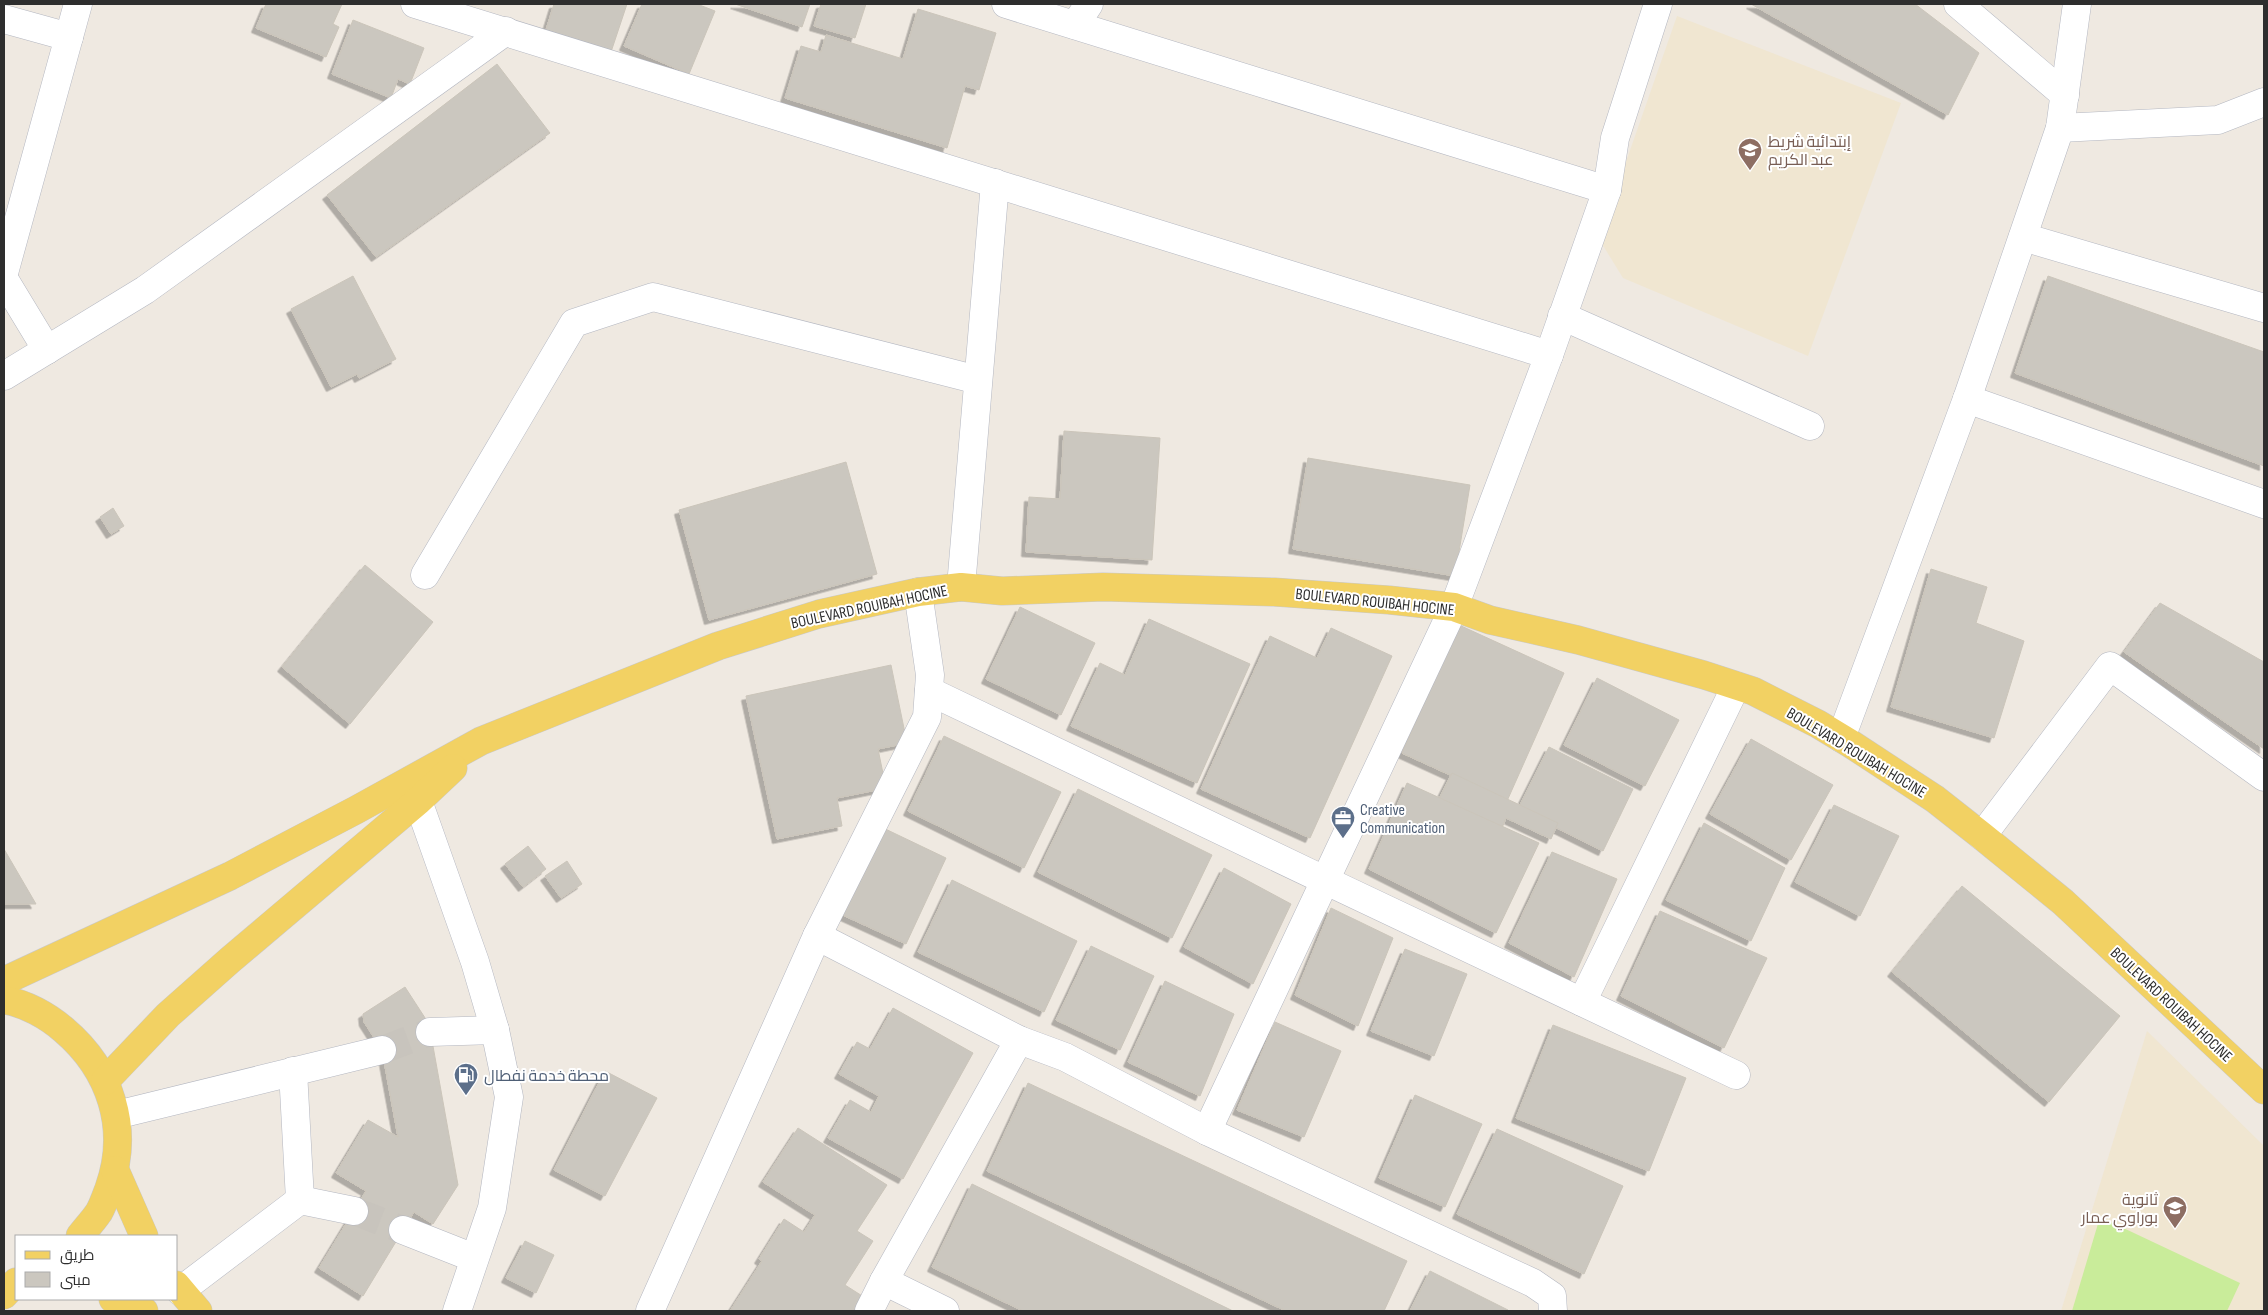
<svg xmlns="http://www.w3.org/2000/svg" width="2268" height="1315" viewBox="0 0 2268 1315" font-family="'Sofia Sans Condensed',Cairo,sans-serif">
	<defs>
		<filter id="shadow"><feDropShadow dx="-4.5" dy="4.5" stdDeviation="0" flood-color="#0004"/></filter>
	</defs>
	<rect width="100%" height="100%" fill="#efe9e1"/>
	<g fill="#f0e6d1">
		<polygon points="1677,16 1901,103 1808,356 1623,278 1599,239"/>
		<polygon points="2147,1031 2264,1146 2264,1311 2061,1311"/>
	</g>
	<polygon fill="#c9ec9a" points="2100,1217 2240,1283 2227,1311 2072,1311"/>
	<g fill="#cbc7bf" stroke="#cbc5ba" filter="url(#shadow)">
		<polygon points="266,4 342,4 333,24 339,27 326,57 256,28"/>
		<polygon points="554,4 627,4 611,52 546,30"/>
		<polygon points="642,4 697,4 715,11 689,74 624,46"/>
		<polygon points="735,4 810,4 802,27"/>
		<polygon points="821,4 866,4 855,38 814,26"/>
		<polygon points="1751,4 1915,4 1979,53 1948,115"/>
		<polygon points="918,9 996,33 979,90 965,86 947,148 785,98 801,46 821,52 826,35 903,59"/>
		<polygon points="353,20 424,48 410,84 398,79 391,98 332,74"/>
		<polygon points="497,64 550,133 376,257 327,195"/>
		<polygon points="353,276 396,359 359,378 357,374 331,387 291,309"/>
		<polygon points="2048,276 2264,352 2264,466 2015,373"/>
		<polygon points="1064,431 1160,438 1152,560 1026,552 1029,497 1060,499"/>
		<polygon points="1308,458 1470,485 1455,576 1293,549"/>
		<polygon points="846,462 877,574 709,620 679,510"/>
		<polygon points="113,508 124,526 111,534 100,517"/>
		<polygon points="365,565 433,622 350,724 282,667"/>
		<polygon points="1931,569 1987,587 1976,623 2024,641 1994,738 1891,707"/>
		<polygon points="2160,603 2264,662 2264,749 2124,652"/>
		<polygon points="1020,607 1095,643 1061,715 986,679"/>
		<polygon points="1149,619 1250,664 1197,783 1071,726 1100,663 1125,675"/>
		<polygon points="1459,625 1564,673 1507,801 1402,753"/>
		<polygon points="1331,628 1392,656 1310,838 1201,789 1270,636 1317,658"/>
		<polygon points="891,665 907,743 878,749 886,788 837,798 842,826 777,839 746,696"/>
		<polygon points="1597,678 1679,720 1645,786 1564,745"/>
		<polygon points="944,736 1061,792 1024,868 908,811"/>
		<polygon points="1751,739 1833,785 1791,860 1710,814"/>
		<polygon points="1549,747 1633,789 1603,851 1518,809"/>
		<polygon points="1452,773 1558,823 1551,839 1506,818 1502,828 1439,799"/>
		<polygon points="1407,783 1539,843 1496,933 1369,869"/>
		<polygon points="1078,789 1212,855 1172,938 1038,872"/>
		<polygon points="1834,805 1899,836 1860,916 1795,882"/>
		<polygon points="1704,823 1785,868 1751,941 1666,900"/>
		<polygon points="877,825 946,858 906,944 836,912"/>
		<polygon points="528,846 546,869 523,887 505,864"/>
		<polygon points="4,849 36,904 4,904"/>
		<polygon points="1552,852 1617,879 1574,977 1509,943"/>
		<polygon points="567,861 582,884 561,898 545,876"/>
		<polygon points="1224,868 1291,904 1253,984 1184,947"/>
		<polygon points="952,880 1077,941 1044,1012 918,952"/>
		<polygon points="1962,886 2120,1016 2049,1102 1892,972"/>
		<polygon points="1331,908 1393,938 1358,1026 1295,995"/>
		<polygon points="1660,911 1767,958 1724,1048 1621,996"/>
		<polygon points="1091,946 1154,976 1120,1050 1056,1020"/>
		<polygon points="1405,949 1467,974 1434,1056 1371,1031"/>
		<polygon points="1165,981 1234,1014 1200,1096 1128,1062"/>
		<polygon points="405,987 429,1024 458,1185 433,1224 414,1212 363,1296 319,1268 366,1191 336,1173 368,1120 398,1137 382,1050 364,1022 363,1014"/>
		<polygon points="893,1008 973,1053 903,1179 828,1138 850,1100 871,1112 879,1096 839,1074 857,1042 870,1049"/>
		<polygon points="1275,1022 1341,1051 1304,1137 1237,1110"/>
		<polygon points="1553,1025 1686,1078 1649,1171 1516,1118"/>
		<polygon points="605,1071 657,1098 605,1196 554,1170"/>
		<polygon points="1028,1083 1407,1261 1384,1311 1286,1311 987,1171"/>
		<polygon points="1415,1095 1482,1124 1445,1207 1379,1178"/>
		<polygon points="798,1128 887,1185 857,1231 873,1241 845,1285 867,1299 860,1311 730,1311 762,1261 759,1259 784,1219 804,1232 815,1215 763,1182"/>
		<polygon points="1497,1129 1623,1186 1584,1274 1457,1214"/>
		<polygon points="972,1184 1233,1311 1023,1311 932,1267"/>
		<polygon points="525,1241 554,1255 536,1293 506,1278"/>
		<polygon points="1430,1271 1508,1310 1508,1311 1410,1311"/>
	</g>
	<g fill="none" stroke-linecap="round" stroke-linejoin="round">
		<g stroke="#c8c4bd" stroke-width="28" stroke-dasharray="28 14" stroke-linecap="butt">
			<polyline points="382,1050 430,1032"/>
			<polyline points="354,1211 403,1230"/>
		</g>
		<defs>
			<g id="minor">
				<polyline points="415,4 1549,355"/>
				<polyline points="1006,4 1607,190"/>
				<polyline points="1958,4 2065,95"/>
				<polyline points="4,19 69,37"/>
				<polyline points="1075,25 1089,4"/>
				<polyline points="2060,128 2218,120 2264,102"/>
				<polyline points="2023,237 2264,308"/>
				<polyline points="4,273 78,4"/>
				<polyline points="4,279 47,350"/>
				<polyline points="1562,316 1810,426"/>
				<polyline points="4,376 145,290 506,31"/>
				<polyline points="1967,399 2264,504"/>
				<polyline points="425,575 574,323 653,297 978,380"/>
				<polyline points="961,587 995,183"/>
				<path d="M929,691C1198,820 1466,948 1736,1075"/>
				<polyline points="1841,738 1967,399 2060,128 2077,4"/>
				<polyline points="418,801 475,962 495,1030 509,1097 492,1208 457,1311"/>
				<polyline points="1982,836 2110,666 2264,777"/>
				<polyline points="817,936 1019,1040 1065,1057 1207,1131 1533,1283 1552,1296 1553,1311"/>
				<polyline points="1582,1002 1736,686"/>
				<polyline points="430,1032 495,1030"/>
				<polyline points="293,1071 300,1200"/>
				<polyline points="116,1115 382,1050"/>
				<polyline points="1207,1131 1454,607 1549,355 1607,190 1615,138 1658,4"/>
				<polyline points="403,1230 474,1258"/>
				<polyline points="884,1281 945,1311"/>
				<polyline points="180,1291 300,1200 354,1211"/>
				<polyline points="650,1311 817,936 927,717 930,675 918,592"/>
				<polyline points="869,1311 884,1281 1019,1040"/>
			</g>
			<g id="major">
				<polyline points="4,981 230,876 356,810 481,741 718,646 819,614 918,592 961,587 1002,591 1103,587 1274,592 1389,600 1454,607 1490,620 1578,640 1704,675 1753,691 1818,724 1851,744 1935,799 1982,836 2063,902 2264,1090"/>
				<path d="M4,1000C25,1003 48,1016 64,1030C111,1070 130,1129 109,1188C106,1196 103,1205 99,1212C93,1221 86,1228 80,1236"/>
				<polyline points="105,1081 168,1015 230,960 418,801 453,768"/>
				<polyline points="115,1170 144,1236"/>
				<polyline points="176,1285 198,1311"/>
				<polyline points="4,1295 16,1282"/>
				<polyline points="113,1299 144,1311"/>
			</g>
		</defs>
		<use href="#minor" stroke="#b4b7c1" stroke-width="29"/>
		<use href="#major" stroke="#c9c9c9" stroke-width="29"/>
		<use href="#minor" stroke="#fff" stroke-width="28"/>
		<use href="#major" stroke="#f2d163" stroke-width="28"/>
	</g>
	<defs>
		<symbol id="school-pin" viewBox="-11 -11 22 30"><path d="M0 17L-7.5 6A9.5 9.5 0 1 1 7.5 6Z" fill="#8d6e63" stroke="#fff"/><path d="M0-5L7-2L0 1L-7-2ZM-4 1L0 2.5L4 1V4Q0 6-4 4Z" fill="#fff"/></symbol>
		<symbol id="office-pin" viewBox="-11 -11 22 30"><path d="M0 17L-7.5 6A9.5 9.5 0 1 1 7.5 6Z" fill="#5c6f8a" stroke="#fff"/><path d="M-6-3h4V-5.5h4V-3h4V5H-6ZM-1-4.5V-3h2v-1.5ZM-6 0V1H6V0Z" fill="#fff"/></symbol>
		<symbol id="fuel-pin" viewBox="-11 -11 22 30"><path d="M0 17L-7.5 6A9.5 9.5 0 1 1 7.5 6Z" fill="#5c6f8a" stroke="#fff"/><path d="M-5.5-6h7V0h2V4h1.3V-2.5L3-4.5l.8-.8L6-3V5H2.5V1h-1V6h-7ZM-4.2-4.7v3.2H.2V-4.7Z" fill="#fff"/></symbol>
	</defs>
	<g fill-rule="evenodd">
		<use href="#school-pin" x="1736" y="136" width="28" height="38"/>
		<use href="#office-pin" x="1329" y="804" width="28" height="38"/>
		<use href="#fuel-pin" x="452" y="1061" width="28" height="38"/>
		<use href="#school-pin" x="2161" y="1194" width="28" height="38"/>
	</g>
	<g text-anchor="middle" stroke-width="4" stroke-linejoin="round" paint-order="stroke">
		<g font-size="16" fill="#785e54" stroke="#fff" text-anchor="start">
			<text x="1768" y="147">إبتدائية شريط<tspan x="1768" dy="18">عبد الكريم</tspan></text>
			<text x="2158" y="1205" text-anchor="end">ثانوية<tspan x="2158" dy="18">بوراوي عمار</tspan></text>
		</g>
		<g font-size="16" fill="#2e2e2e" stroke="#fff">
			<text transform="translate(1375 601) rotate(6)" y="6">BOULEVARD ROUIBAH HOCINE</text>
			<text transform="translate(869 606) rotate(-12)" y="6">BOULEVARD ROUIBAH HOCINE</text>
			<text transform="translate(1857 752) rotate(31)" y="6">BOULEVARD ROUIBAH HOCINE</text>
			<text transform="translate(2172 1004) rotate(43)" y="6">BOULEVARD ROUIBAH HOCINE</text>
		</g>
		<g font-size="16" fill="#4e5e75" stroke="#fff" text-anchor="start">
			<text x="1360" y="815">Creative<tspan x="1360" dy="18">Communication</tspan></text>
			<text x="484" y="1081">محطة خدمة نفطال</text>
		</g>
	</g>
	<rect width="2268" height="1315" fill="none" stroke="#2e2e2e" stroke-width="10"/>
	<rect x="15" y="1235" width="162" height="65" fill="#ffffff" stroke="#ababab"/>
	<rect x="25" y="1251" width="25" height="8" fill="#f2d163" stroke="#ababab"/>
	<text x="60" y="1260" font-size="15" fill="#2e2e2e">طريق</text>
	<rect x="25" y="1272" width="25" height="15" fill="#cbc7bf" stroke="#ababab"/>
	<text x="60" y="1285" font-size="15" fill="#2e2e2e">مبنى</text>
</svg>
